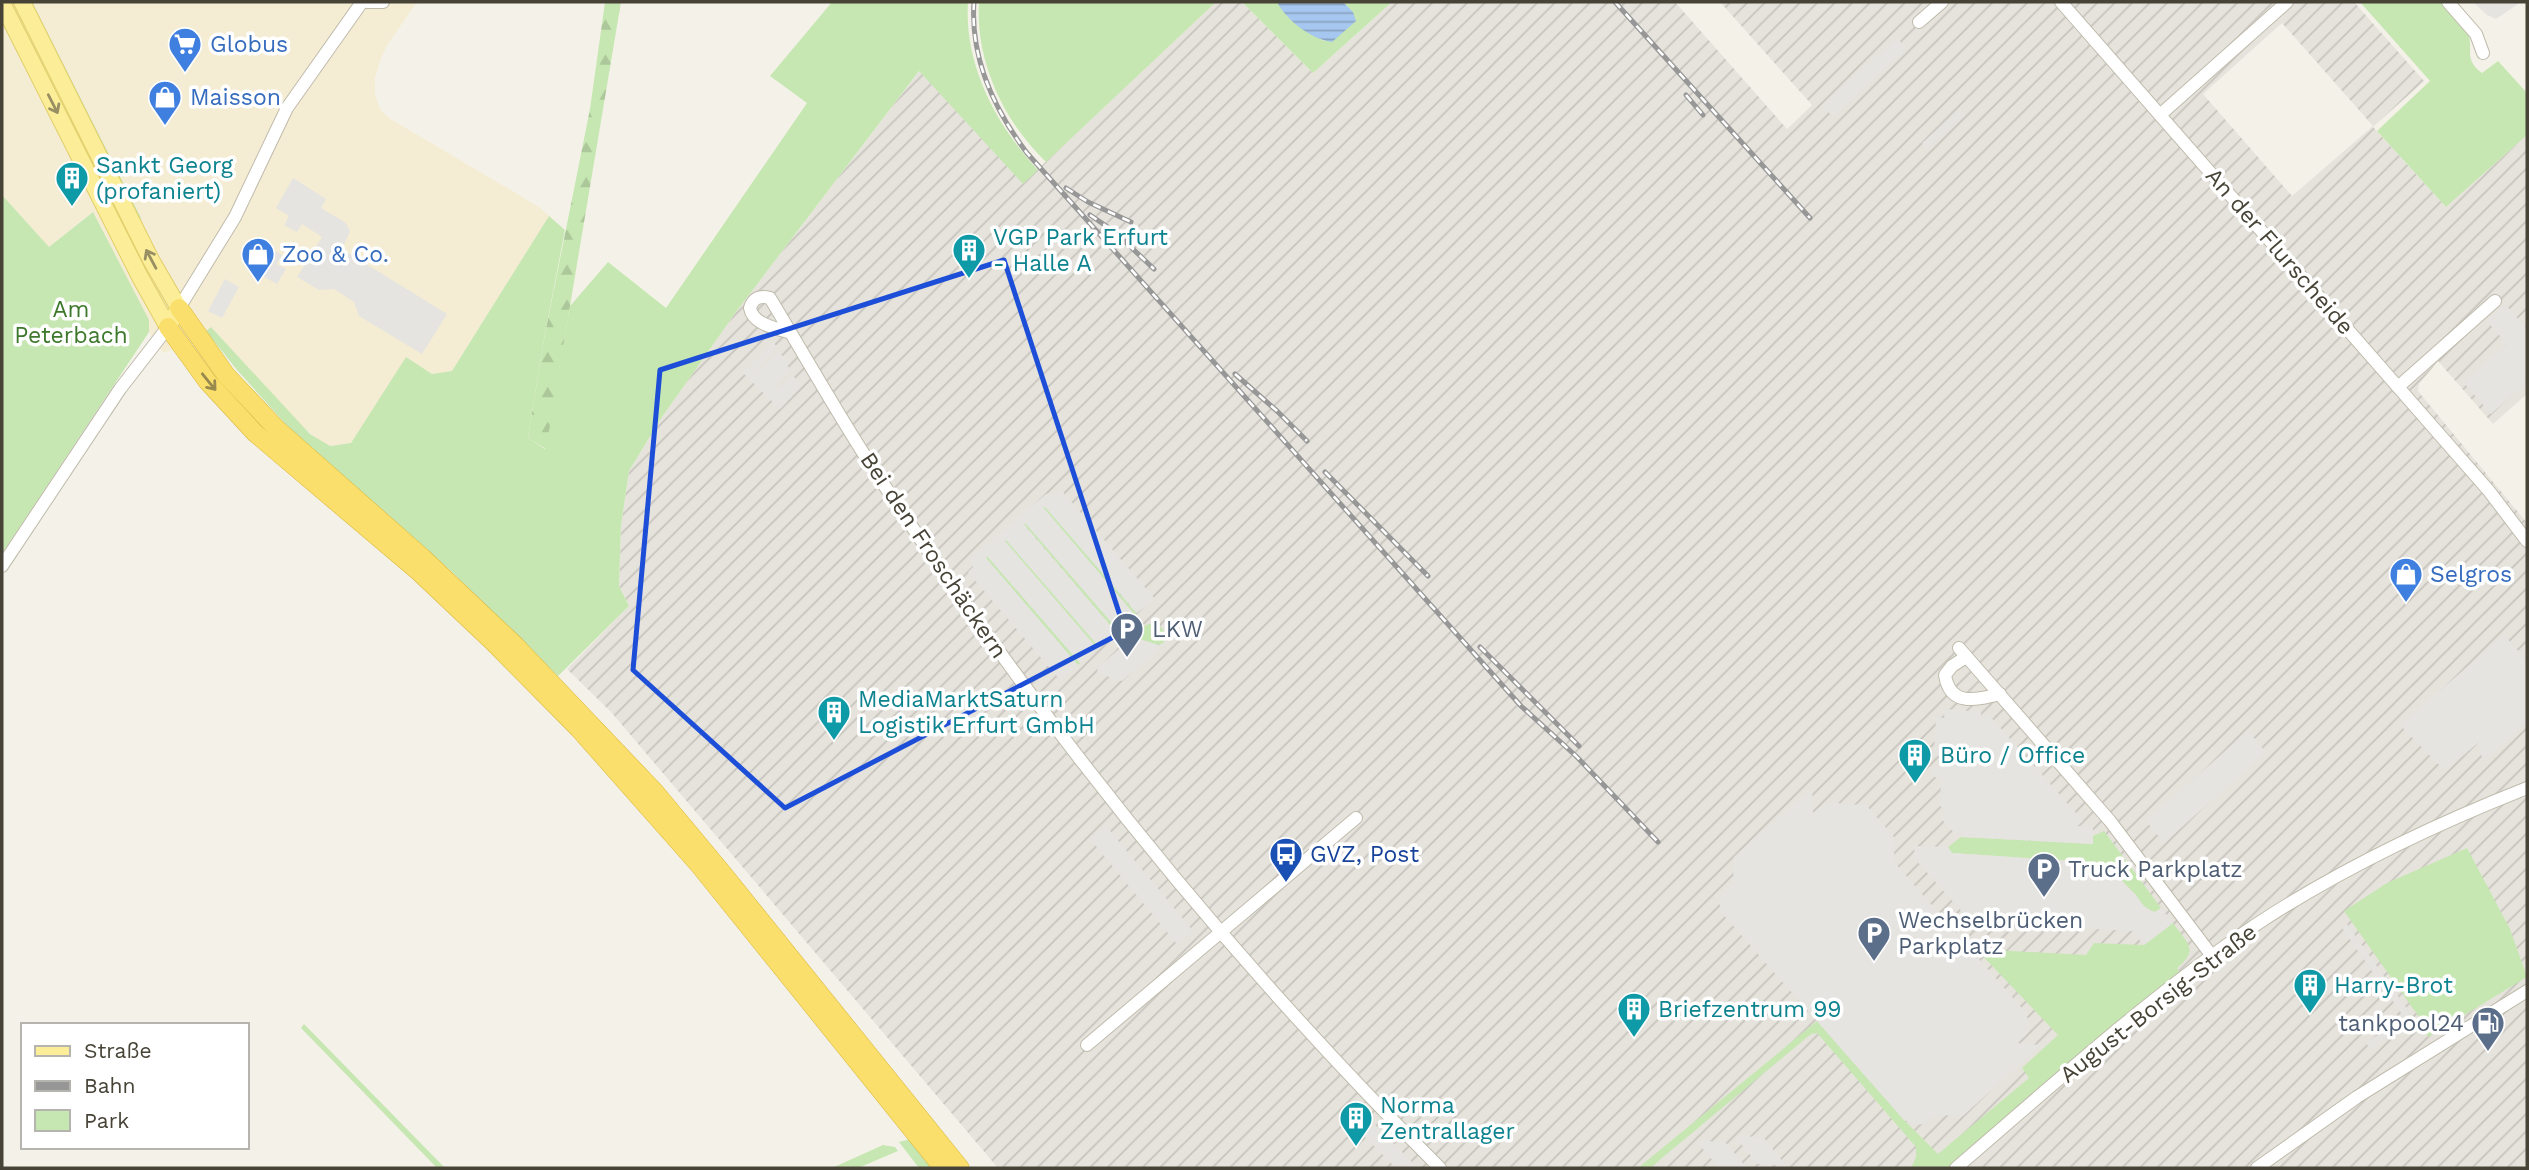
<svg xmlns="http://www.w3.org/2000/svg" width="2529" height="1170" viewBox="0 0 2529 1170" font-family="'Work Sans',sans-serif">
	<defs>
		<pattern id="industrial-furrows" width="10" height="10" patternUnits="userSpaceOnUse" patternTransform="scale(1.75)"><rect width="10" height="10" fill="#e6e3dd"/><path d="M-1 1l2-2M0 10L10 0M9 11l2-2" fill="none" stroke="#c7c4be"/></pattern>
		<pattern id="forest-firs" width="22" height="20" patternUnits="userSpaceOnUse" patternTransform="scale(1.75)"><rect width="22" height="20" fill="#c7e7b2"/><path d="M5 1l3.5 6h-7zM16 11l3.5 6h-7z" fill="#acc79a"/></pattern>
		<pattern id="water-rules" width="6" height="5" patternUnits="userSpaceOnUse" patternTransform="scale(1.75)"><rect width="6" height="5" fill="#a6c7ef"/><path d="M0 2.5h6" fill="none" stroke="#89a3c2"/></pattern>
	</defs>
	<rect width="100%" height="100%" fill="#f4f2e8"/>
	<polygon fill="#f5ecd4" points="2,2 417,2 386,47 380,61 375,78 375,93 380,109 389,118 539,207 549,216 452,371 432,374 406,358 351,443 330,446 320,442 293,418 211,327 178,353 172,350 163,353 149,332 149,320 92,212 49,247 2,195"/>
	<path fill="url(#industrial-furrows)" fill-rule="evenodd" d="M1216,2H1242L1313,73L1392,2H1675L1787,129L1812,105L1720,2H2354L2424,81L2373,127L2446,207L2527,135V394L2493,424L2438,361L2419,384L2418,391L2527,523V1164L2521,1168H998L611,712L567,669L629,606L619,586L621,526L629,471L660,420L736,312L920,70L1023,183ZM2282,23L2373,126L2292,196L2203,94Z"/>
	<g fill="#c7e7b2">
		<polygon points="28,2 32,2 142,220 131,208"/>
		<path d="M832,2H968C964,65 996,125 1038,170L1023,184L919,71L736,312L660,420L629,471L621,526L619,586L629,606L558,676L450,570L291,430L237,370L206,331L211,327L310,434L330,446L351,443L406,357L432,374L452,371L549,216L565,230L543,344L528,438L545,449L570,306L608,262L666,308L807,103L770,76Z"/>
		<path d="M979,2H1216L1046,162C1004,122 975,61 979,2Z"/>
		<polygon points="1242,2 1277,2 1295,23 1324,41 1353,12 1343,2 1392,2 1313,73"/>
		<path d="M2360,2H2443C2450,10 2464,22 2468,32C2474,49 2463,59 2482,73L2498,61L2527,93V135L2446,207L2377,131L2430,81Z"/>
		<polygon points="2,195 49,247 93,212 149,320 149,332 2,554"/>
		<polygon points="1045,506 1137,614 1135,615 1043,508"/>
		<polygon points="1026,523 1118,630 1116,632 1024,524"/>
		<polygon points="1006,539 1099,647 1097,648 1004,541"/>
		<polygon points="987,556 1080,663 1078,665 985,557"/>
		<polygon points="1153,623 1162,628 1167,636 1163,643 1156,645 1133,637 1146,625"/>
		<path d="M2104,831L2161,908L2155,912C2135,906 2123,874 2104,863L1951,853L1948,847L1961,837L2093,844V836Z"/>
		<polygon points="2467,848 2510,929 2527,977 2428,1037 2419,1017 2344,911 2387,883"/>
		<path d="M2173,923C2187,943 2200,950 2177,968L2180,973L1948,1168H1911L1916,1157V1147L1817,1033L1811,1034L1650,1168H1638L1817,1021L1904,1120L1938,1154L2029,1078L2022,1068L2058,1035L1976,949L2086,955L2094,943L2144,945Z"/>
		<polygon points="304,1024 445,1168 437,1168 301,1028"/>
		<polygon points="911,1139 935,1168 919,1168 899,1142"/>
		<polygon points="883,1145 895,1147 898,1151 858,1168 832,1168"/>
	</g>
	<polygon fill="url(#forest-firs)" points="605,2 621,2 546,449 528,438 543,344 590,109"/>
	<g fill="#e5e4e0">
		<polygon points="2473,2 2521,2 2496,19 2487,15"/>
		<polygon points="1897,38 1907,49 1832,116 1822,105"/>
		<polygon points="1960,109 1965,115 1927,149 1922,143"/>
		<polygon points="293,178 326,199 321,208 346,223 350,231 342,249 447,314 422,354 359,316 354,302 334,289 319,290 297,277 322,237 302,224 297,232 284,225 289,216 276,208"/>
		<polygon points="254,239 282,255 277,264 286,269 277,284 250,269 258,254 250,249"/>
		<polygon points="225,279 239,287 222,318 208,311"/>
		<polygon points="2505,304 2527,329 2527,382 2491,414 2463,382 2507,344 2486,320"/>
		<polygon points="773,342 777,347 756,370 759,372 778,352 789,362 786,365 791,369 774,387 777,389 792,375 802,385 780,409 743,373"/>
		<polygon points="1062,491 1155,599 1137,613 1045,507 1043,507 1135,615 1118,630 1025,523 1024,525 1116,632 1099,647 1006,540 1005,541 1097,648 1080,663 987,556 986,558 1078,665 1060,680 968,572 973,567 970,559 1046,494 1051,493 1057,496"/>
		<polygon points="2504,635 2527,661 2527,721 2483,761 2478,743 2447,769 2438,764 2400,725"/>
		<polygon points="1133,637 1159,645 1157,651 1122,681 1097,673 1098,667"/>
		<polygon points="1945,709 1981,712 1981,720 1988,714 2083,821 2077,826 2093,827 2093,844 1961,837 1961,830 1955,834 1940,817 1946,812 1940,806 1941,780 1933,776 1933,767 1941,767 1942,756 1934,755 1936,717 1944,718"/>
		<polygon points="2248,731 2266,752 2164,843 2146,821"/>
		<polygon points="1812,788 1813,813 1826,803 1836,802 1844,805 1865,804 1894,837 1894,862 2026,1013 2030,1026 2026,1035 2017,1043 2041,1045 1963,1116 1936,1115 1923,1124 1916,1125 1904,1120 1721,912 1719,901 1724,892 1733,884 1734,857"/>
		<polygon points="1106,826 1193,931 1177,944 1090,839"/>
		<polygon points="1914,846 1948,847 1952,853 2104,863 2135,894 2146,909 2155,912 2161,908 2173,923 2144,945 2132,931 1971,922 1915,859"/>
		<polygon points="2347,924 2410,1013 2404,1017 2408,1023 2370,1049 2366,1043 2404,1017 2342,928"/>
		<polygon points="1363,1113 1418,1168 1391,1168 1393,1165 1352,1124"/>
		<polygon points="1738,1135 1764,1138 1786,1166 1758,1164 1735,1137"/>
		<polygon points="1701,1141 1725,1142 1747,1168 1719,1168 1698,1143"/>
	</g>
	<path fill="url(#water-rules)" d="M1277,2H1343L1353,12L1356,21L1332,42C1311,39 1287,21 1277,2Z"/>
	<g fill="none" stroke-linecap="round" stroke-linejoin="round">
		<defs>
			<g id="minor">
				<polyline points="367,2 383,2"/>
				<polyline points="2061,2 2489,491 2527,541"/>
				<polyline points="2448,2 2476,34 2483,53"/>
				<polyline points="1919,22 1942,2"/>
				<polyline points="2161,114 2287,2"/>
				<polyline points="179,308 235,217 287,108 362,2"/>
				<path d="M791,333C777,328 753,325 750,308C753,298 760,295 770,298C802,351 833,406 867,459C1033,714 1224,953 1440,1168"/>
				<polyline points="2398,387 2495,301"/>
				<polyline points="2,566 120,389 168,327"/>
				<polyline points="1959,648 2110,821 2212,956"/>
				<path d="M1966,657L1952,666L1945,675C1950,707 1976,700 2000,694"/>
				<polyline points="1087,1045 1356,818"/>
				<path d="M1956,1168C2054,1084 2150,996 2257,924C2342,868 2433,825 2527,788"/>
				<polyline points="2257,1168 2357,1097 2527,991"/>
			</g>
			<g id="major">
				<polyline points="22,2 151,260 179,308 168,327"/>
				<polyline points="2,3 140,277 168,327"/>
			</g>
			<g id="highway">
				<polyline points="179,308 226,375 277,429 423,558 515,645 655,792 720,870 960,1168"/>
				<polyline points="168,327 207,381 255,433 419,572 492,641 579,729 700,866 943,1168"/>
			</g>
		</defs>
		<use href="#minor" stroke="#bfbbab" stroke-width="14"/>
		<use href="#major" stroke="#e1ce68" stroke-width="18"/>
		<use href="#highway" stroke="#dab63c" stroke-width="19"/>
		<use href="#minor" stroke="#fff" stroke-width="12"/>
		<use href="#major" stroke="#fcee99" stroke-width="16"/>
		<use href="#highway" stroke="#fadf6c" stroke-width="18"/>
		<defs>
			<g id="rail">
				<path d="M974,2C970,58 994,109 1027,153L1521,706L1576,756L1658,842"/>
				<polyline points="1615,2 1810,218"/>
				<polyline points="1686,95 1703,115"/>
				<polyline points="1066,188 1088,202 1131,222"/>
				<polyline points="1090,215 1115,232 1154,269"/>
				<polyline points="1235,374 1277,411 1307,441"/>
				<polyline points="1325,472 1428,576"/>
				<polyline points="1480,647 1579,746"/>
			</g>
		</defs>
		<use href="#rail" stroke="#979797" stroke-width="5"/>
		<use href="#rail" stroke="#fff" stroke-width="2.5" stroke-dasharray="8" stroke-linecap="butt"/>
	</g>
	<defs><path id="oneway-shaft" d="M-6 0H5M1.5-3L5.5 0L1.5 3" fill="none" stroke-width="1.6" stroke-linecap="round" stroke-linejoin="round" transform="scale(1.75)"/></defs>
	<g stroke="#989063">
		<use href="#oneway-shaft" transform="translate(53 104) rotate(63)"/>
		<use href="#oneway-shaft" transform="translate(151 259) rotate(-118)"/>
	</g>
	<use stroke="#98894f" href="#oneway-shaft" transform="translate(209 382) rotate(51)"/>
	<path fill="none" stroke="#1d4ed8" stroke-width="5" stroke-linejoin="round" d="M1004,260L1125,631L785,808L633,670L660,370Z"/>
	<defs>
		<symbol id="supermarket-pin" viewBox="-11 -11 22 30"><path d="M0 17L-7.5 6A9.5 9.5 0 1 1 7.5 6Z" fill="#3f7fe0" stroke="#fff"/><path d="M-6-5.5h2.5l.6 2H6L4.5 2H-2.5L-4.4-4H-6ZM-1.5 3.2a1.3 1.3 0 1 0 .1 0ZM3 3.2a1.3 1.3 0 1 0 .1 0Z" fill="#fff"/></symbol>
		<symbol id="shop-pin" viewBox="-11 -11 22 30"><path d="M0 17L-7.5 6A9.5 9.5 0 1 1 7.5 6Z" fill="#3f7fe0" stroke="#fff"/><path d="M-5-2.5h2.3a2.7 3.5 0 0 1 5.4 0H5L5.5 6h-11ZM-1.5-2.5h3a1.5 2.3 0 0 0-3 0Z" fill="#fff"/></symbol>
		<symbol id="building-pin" viewBox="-11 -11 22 30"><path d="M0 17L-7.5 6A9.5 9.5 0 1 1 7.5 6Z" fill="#0f9aa8" stroke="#fff"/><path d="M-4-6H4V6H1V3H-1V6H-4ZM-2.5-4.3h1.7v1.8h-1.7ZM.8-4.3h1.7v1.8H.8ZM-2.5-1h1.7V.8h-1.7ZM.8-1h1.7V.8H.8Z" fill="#fff"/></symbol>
		<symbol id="parking-pin" viewBox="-11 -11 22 30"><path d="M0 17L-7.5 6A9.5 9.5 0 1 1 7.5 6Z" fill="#5c6f8a" stroke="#fff"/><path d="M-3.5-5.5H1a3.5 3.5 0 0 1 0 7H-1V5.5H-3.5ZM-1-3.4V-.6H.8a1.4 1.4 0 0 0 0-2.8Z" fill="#fff"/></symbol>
		<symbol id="bus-pin" viewBox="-11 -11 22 30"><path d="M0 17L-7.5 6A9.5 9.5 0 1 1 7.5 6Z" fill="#1a4fb4" stroke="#fff"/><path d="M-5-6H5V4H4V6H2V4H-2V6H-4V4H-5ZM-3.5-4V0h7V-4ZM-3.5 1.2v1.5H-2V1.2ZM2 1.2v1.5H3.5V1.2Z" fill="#fff"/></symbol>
		<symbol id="fuel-pin" viewBox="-11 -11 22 30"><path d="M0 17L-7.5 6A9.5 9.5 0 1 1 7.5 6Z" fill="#5c6f8a" stroke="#fff"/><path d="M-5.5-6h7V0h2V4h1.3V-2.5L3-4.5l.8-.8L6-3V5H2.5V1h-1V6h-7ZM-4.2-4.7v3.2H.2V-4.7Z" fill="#fff"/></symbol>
	</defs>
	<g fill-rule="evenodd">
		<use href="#supermarket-pin" x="166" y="25" width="38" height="52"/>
		<use href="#shop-pin" x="146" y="78" width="38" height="52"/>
		<use href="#building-pin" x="53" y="159" width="38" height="52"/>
		<use href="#building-pin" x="950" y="231" width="38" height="52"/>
		<use href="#shop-pin" x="239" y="235" width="38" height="52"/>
		<use href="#shop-pin" x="2387" y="555" width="38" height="52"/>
		<use href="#parking-pin" x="1108" y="610" width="38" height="52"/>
		<use href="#building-pin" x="815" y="693" width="38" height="52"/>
		<use href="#building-pin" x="1896" y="736" width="38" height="52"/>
		<use href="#bus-pin" x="1267" y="835" width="38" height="52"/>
		<use href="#parking-pin" x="2025" y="850" width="38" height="52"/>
		<use href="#parking-pin" x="1855" y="914" width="38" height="52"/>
		<use href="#building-pin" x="2291" y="966" width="38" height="52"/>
		<use href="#building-pin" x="1615" y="990" width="38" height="52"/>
		<use href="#fuel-pin" x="2469" y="1004" width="38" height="52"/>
		<use href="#building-pin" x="1337" y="1099" width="38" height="52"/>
	</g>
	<g text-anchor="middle" stroke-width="7" stroke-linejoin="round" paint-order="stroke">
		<g font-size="23" fill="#366cbe" stroke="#fff" text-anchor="start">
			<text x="210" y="52">Globus</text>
			<text x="190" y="105">Maisson</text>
			<text x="282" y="262">Zoo &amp; Co.</text>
			<text x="2430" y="582">Selgros</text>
		</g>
		<g font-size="23" fill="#0d838f" stroke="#fff" text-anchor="start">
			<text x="96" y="173">Sankt Georg<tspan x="96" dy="26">(profaniert)</tspan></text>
			<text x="993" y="245">VGP Park Erfurt<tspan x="993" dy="26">- Halle A</tspan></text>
			<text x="858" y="707">MediaMarktSaturn<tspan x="858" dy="26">Logistik Erfurt GmbH</tspan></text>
			<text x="1940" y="763">Büro / Office</text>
			<text x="2334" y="993">Harry-Brot</text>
			<text x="1658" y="1017">Briefzentrum 99</text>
			<text x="1380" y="1113">Norma<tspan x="1380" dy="26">Zentrallager</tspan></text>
		</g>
		<g font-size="23" fill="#474337" stroke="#fff">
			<text transform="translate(2280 251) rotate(49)" y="8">An der Flurscheide</text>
			<text transform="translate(934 555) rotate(56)" y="8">Bei den Froschäckern</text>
			<text transform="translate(2158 1003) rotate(-38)" y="8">August-Borsig-Straße</text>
		</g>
		<g font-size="23" fill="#3d782b" stroke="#fff">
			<text x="71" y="317">Am<tspan x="71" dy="26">Peterbach</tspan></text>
		</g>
		<g font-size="23" fill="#4e5e75" stroke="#fff" text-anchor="start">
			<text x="1152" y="637">LKW</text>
			<text x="2068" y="877">Truck Parkplatz</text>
			<text x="1898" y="928">Wechselbrücken<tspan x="1898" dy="26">Parkplatz</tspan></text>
			<text x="2464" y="1031" text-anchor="end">tankpool24</text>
		</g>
		<g font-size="23" fill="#164399" stroke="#fff" text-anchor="start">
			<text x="1310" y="862">GVZ, Post</text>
		</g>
	</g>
	<rect width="2529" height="1170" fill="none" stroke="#474337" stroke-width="7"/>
	<rect x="21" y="1023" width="228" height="126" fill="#ffffff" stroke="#b5b4af" stroke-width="2"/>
	<rect x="35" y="1046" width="35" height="10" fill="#fcee99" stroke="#b5b4af" stroke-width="2"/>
	<text x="84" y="1058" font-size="21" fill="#474337">Straße</text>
	<rect x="35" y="1081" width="35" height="10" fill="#979797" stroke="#b5b4af" stroke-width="2"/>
	<text x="84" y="1093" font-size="21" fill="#474337">Bahn</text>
	<rect x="35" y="1110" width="35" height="21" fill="#c7e7b2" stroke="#b5b4af" stroke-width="2"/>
	<text x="84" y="1128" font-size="21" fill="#474337">Park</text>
</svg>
